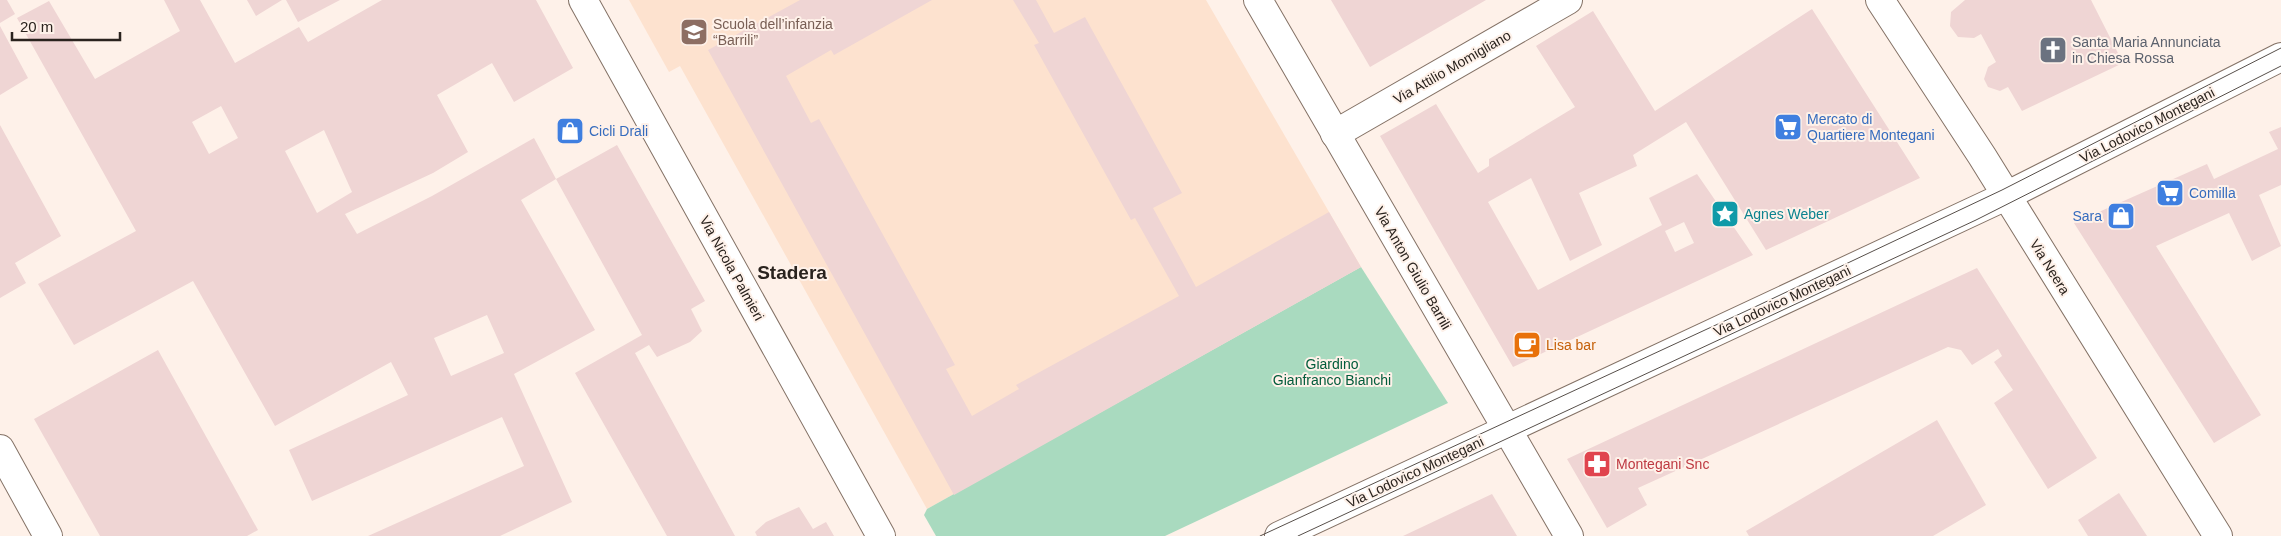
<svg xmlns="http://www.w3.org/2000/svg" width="2281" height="536" viewBox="0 0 2281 536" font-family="Helvetica,sans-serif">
	<rect width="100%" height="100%" fill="#fef1e9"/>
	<polygon fill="#fde2cf" points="629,0 1206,0 1361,267 927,509 680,66 669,72"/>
	<polygon fill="#a9dabf" points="1361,267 1448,403 1165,536 936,536 924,515 927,509"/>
	<g fill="#efd5d4" fill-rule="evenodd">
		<polygon points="0,0 7,0 15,14 0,23"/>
		<path d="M164,0H200L235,63L299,27L308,42L382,0H536L573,68L514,102L492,63L437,95L468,152L433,173L345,214L357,234L432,196L534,138L556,179L521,200L595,330L514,374L572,502L500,536H368L524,466L502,417L312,501L289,450L408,395L391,362L275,426L193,281L74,345L38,284L136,231L17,18L49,1L95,79L180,31ZM221,106L238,138L209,154L192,122ZM324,130L352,192L317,213L285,151ZM487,315L504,353L451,376L434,338Z"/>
		<polygon points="247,0 282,0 256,16"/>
		<polygon points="286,0 340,0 298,22"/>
		<polygon points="800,0 932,0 834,55 831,50 786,76 811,123 819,119 955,365 946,369 972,416 1019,389 1016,385 1179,296 1135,218 1131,220 1034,45 1039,43 1013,0 1036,0 1054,33 1085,17 1182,193 1153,208 1196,287 1329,212 1361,267 954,495 708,50"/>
		<polygon points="1331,0 1486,0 1370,67"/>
		<polygon points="1965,0 2091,0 2123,63 2022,111 2008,87 2000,91 1988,87 1984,79 1988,67 1996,62 1981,34 1974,38 1958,37 1950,26 1951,12"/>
		<path d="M1812,9L1920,178L1766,250L1686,122L1633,155L1637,166L1579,193L1602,245L1570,261L1531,178L1488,202L1538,290L1662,225L1649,198L1697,174L1753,255L1513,367L1380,136L1436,104L1478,173L1489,166V159L1575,107L1536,46L1593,11L1655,111ZM1684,222L1694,243L1675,252L1665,231Z"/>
		<polygon points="0,26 28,78 0,95"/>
		<polygon points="0,125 61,236 15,263 26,283 0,298"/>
		<polygon points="2281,127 2281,185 2259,195 2281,246 2252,261 2229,213 2156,246 2261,415 2214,443 2074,223 2207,164 2214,179 2278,149 2269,132"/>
		<polygon points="617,145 705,301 691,309 702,331 690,342 657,357 649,345 635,353 735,536 667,536 575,373 642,335 556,179"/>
		<polygon points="1977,268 2097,458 2048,489 1994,403 2013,390 1994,362 2002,356 1998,349 1972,365 1961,350 1948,347 1638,488 1647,505 1607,528 1567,459"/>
		<polygon points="158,350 258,530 247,536 100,536 34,419"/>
		<polygon points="1937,420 1986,505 1933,536 1749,536 1746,531"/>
		<polygon points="2119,493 2147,536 2088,536 2078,520"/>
		<polygon points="1492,494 1517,536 1403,536"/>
		<polygon points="799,507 813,529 826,522 834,536 757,536 755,532 766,522"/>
	</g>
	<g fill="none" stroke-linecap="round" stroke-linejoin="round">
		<defs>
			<g id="street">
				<polyline points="583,0 881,536"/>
				<polyline points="1258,0 1569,536"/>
				<polyline points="1880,0 1982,156 2218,536"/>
				<polyline points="1335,134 1568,0"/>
				<polyline points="0,449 48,536"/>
			</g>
			<polyline id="secondary" points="1279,536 2006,196 2281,57"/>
		</defs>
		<use href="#street" stroke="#847266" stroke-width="30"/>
		<use href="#secondary" stroke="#847266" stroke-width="30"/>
		<use href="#street" stroke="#fff" stroke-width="28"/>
		<use href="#secondary" stroke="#fff" stroke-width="28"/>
		<g stroke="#574f4a" stroke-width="1">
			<polyline points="1260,536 1759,305 2002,190 2281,48"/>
			<polyline points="1298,536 1976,220 2281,66"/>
		</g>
	</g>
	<defs>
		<symbol id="school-square" viewBox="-11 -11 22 22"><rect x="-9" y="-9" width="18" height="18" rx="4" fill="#8d6e63" stroke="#fef1e9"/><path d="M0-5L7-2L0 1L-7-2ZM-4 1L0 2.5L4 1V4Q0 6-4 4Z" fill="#fff"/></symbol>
		<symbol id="church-square" viewBox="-11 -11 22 22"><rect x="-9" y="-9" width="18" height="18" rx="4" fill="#6b7280" stroke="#fef1e9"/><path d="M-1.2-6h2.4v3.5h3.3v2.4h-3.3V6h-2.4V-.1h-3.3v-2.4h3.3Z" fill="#fff"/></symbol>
		<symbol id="supermarket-square" viewBox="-11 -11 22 22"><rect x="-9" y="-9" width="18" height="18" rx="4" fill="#3f7fe0" stroke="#fef1e9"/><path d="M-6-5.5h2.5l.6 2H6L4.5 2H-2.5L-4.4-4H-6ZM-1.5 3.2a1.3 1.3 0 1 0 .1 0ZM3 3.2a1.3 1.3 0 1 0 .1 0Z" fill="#fff"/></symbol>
		<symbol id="shop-square" viewBox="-11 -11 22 22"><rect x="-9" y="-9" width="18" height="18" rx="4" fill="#3f7fe0" stroke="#fef1e9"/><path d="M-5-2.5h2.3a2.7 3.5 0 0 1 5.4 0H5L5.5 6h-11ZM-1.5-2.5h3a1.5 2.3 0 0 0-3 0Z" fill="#fff"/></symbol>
		<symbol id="sight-square" viewBox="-11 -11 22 22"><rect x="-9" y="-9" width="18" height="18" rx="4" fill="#0f9aa8" stroke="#fef1e9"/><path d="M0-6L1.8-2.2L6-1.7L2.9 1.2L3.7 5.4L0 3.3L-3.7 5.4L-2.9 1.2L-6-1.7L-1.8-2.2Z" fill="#fff"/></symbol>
		<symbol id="cafe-square" viewBox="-11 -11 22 22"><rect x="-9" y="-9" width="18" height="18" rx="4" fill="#e8710a" stroke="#fef1e9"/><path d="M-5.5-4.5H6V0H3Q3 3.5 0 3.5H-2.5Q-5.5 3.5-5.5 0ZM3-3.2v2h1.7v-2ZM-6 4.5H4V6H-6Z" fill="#fff"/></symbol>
		<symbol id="pharmacy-square" viewBox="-11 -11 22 22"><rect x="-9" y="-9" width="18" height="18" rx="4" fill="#e0444e" stroke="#fef1e9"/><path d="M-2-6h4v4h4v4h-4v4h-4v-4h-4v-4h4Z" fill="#fff"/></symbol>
	</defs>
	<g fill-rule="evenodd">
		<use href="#school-square" x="678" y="16" width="32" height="32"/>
		<use href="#church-square" x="2037" y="34" width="32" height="32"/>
		<use href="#supermarket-square" x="1772" y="111" width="32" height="32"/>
		<use href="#shop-square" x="554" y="115" width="32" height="32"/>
		<use href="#supermarket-square" x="2154" y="177" width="32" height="32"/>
		<use href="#sight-square" x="1709" y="198" width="32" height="32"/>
		<use href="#shop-square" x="2105" y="200" width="32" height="32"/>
		<use href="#cafe-square" x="1511" y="329" width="32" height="32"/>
		<use href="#pharmacy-square" x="1581" y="448" width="32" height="32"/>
	</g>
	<g text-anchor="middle" stroke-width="4" stroke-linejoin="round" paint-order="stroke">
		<g font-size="14" fill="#785e54" stroke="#fef1e9" text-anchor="start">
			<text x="713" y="29">Scuola dell’infanzia<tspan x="713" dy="16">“Barrili”</tspan></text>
		</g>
		<g font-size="14" fill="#5b616d" stroke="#fef1e9" text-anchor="start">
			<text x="2072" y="47">Santa Maria Annunciata<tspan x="2072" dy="16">in Chiesa Rossa</tspan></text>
		</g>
		<g font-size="14" fill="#2a231e" stroke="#fef1e9">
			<text transform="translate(1452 67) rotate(-30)" y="5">Via Attilio Momigliano</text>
			<text transform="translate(2147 125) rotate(-27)" y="5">Via Lodovico Montegani</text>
			<text transform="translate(2050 267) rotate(58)" y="5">Via Neera</text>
			<text transform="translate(732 268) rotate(61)" y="5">Via Nicola Palmieri</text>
			<text transform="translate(1413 268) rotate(60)" y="5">Via Anton Giulio Barrili</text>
			<text transform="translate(1782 301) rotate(-25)" y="5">Via Lodovico Montegani</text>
			<text transform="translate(1415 472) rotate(-25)" y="5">Via Lodovico Montegani</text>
		</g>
		<g font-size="14" fill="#366cbe" stroke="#fef1e9" text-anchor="start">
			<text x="1807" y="124">Mercato di<tspan x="1807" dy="16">Quartiere Montegani</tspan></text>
			<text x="589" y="136">Cicli Drali</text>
			<text x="2189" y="198">Comilla</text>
			<text x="2102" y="221" text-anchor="end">Sara</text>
		</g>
		<g font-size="14" fill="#0d838f" stroke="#fef1e9" text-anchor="start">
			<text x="1744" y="219">Agnes Weber</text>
		</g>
		<g font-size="14" fill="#c56008" stroke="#fef1e9" text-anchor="start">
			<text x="1546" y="350">Lisa bar</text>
		</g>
		<g font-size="14" fill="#015b3a" stroke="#fef1e9">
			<text x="1332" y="369">Giardino<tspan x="1332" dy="16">Gianfranco Bianchi</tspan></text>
		</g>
		<g font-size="14" fill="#be3a42" stroke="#fef1e9" text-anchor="start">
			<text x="1616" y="469">Montegani Snc</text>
		</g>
		<g font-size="19" font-weight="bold" fill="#2a231e" stroke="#fef1e9">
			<text x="792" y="279">Stadera</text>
		</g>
	</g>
	<path d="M12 32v8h108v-8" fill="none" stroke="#2a231e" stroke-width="2.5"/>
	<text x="20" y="32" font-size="15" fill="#2a231e" stroke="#fef1e9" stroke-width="4" paint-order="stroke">20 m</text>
</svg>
